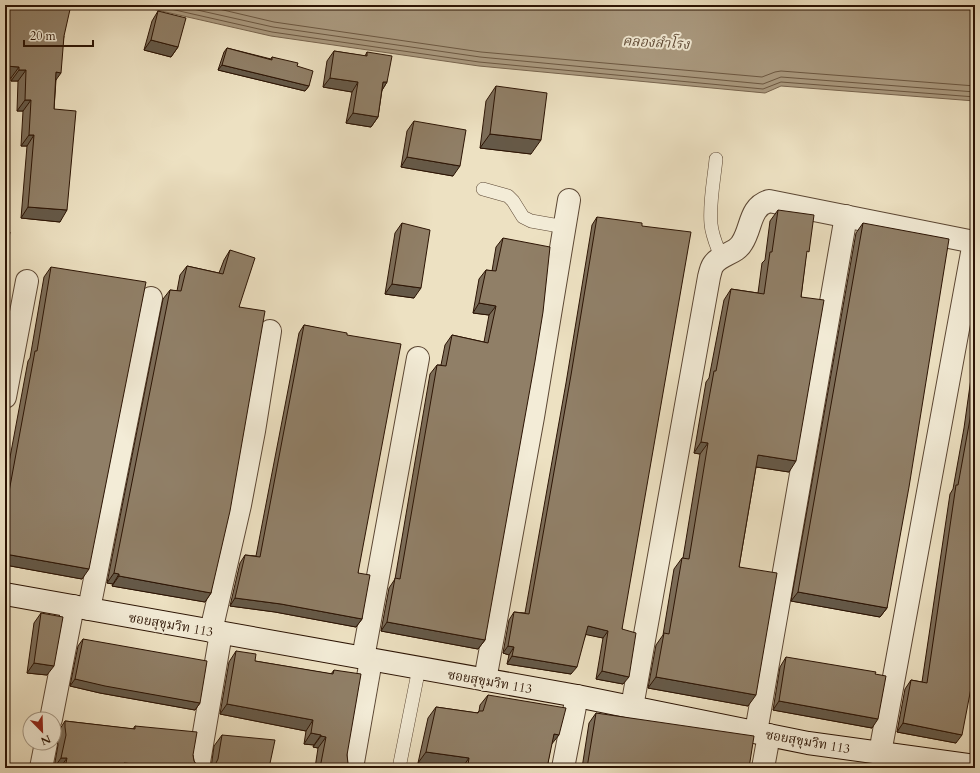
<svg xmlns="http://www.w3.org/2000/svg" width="980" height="773" viewBox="0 0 980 773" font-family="Cardo,'Noto Serif Thai',serif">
	<rect width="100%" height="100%" fill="#ede1c2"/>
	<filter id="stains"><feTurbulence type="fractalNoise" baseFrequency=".005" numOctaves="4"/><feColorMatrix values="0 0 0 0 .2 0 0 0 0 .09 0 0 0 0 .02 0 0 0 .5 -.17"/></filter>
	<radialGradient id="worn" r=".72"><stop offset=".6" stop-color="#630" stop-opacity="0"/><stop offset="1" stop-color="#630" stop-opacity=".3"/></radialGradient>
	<polygon fill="#ab9b81" stroke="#78654f" points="135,5 975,5 975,101 781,86 765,93 479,66 271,36"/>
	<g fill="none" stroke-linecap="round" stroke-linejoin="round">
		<g stroke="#6c5842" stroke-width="1">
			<polyline points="153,5 272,32 479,62 763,89 781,82 975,97"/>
			<polyline points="175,5 273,27 480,57 763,84 781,77 975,92"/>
			<polyline points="202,5 274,22 481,52 762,77 775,72 781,71 975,86"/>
		</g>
		<defs>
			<g id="service">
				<path d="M716,159C714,180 709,203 711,224C712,236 717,246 721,257"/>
				<polyline points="483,189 508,196 513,201 523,217 531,221 565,227"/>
				<polyline points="399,768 419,668"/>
			</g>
			<g id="minor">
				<polyline points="5,397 27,281"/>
				<polyline points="89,609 151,298"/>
				<polyline points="211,631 240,505 254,431 270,331"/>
				<polyline points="363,658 418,358"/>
				<polyline points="485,680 533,417 569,200"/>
				<path d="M632,707L709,277C710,273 711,268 713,265C720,254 736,254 742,243C752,228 749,207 769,201L974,242"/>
				<polyline points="51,719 73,606"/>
				<polyline points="756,732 846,216"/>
				<polyline points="880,753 974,242 975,242"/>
				<polyline points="41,768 46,743"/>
				<polyline points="198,768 221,633"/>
				<polyline points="352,768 371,660"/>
				<polyline points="563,768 577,696"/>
				<polyline points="763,768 769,735"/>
			</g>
			<polyline id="secondary" points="5,594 577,696 808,743 975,766"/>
		</defs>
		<use href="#service" stroke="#5c4734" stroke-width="14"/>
		<use href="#minor" stroke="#5c4734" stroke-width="24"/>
		<use href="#secondary" stroke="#2c1404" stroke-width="24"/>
		<use href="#service" stroke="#f3ecd7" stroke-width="13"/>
		<use href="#minor" stroke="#f3ecd7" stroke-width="22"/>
		<use href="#secondary" stroke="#f3ecd7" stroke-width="22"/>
	</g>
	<g fill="#7c6d59" stroke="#2c1404">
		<polygon points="5,5 64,36 56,80 54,109 60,222 21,218 27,146 21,146 23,111 17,111 18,81 11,81"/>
		<polygon points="158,11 178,47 171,57 144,50 152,21"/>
		<polygon points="227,48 271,59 272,57 297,66 309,86 305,91 218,70 224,52"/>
		<polygon points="334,51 365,56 367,52 387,82 382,90 378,117 371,127 346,123 352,92 323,87 327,61"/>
		<polygon points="496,86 531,154 480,148 486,101"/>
		<polygon points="414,121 453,176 401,167 407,131"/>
		<polygon points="778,210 806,255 801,297 789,472 756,467 739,567 748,706 648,688 656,645 663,635 674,569 682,558 683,558 700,454 694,453 706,382 709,378 724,300 731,289 758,293 762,263 765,260 770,221"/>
		<polygon points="597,217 622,629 623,684 596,679 603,638 586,634 571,674 507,664 509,655 503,653 509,620 514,612 525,613 566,383 592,225"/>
		<polygon points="402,223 414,298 385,294 395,233"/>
		<polygon points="863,223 887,608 880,617 791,601 856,233"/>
		<polygon points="503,238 485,640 478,649 381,631 389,588 395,579 430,374 437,365 441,365 445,345 452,335 484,342 489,315 473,313 479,279 486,270 492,271 496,247"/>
		<polygon points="230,250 239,307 211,593 205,602 112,586 113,584 107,583 163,299 170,290 177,291 180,275 187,266 219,273 224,260"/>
		<polygon points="51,267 82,579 5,565 5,484 28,361 30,358 44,277"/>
		<polygon points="304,325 347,335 358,573 362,619 356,627 275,612 230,606 240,563 245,555 256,556 299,333"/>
		<polygon points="975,350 975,665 956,743 897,732 905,689 911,680 922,682 950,494 953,489 964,428"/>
		<polygon points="41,613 47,675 27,673 34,623"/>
		<polygon points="83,639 200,703 195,710 100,693 70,686 78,646"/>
		<polygon points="236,651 255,661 331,674 334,670 347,755 347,768 315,768 318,748 313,747 314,745 304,744 306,731 220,714 229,662"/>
		<polygon points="786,657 872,728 773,710 780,667"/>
		<polygon points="488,695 551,745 547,768 459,768 418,763 428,718 436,707 477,713 479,711 480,705"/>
		<polygon points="596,713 749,768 582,768 589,723"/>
		<polygon points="65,721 133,729 135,726 193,755 194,761 198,767 200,768 54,768 58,745 57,738 58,732"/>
		<polygon points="222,735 269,768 211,768 214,746"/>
	</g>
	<g fill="#655948" stroke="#2c1404">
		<polygon points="151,40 178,47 171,57 144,50"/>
		<polygon points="222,65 309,86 305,91 218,70"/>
		<polygon points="5,66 19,67 11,78 5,78"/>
		<polygon points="19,70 26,70 18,81 11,81"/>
		<polygon points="56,72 61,73 53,84"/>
		<polygon points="330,78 358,82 352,92 323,87"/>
		<polygon points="383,82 387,82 381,92"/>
		<polygon points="25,100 31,100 23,111 17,111"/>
		<polygon points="353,113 378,117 371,127 346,123"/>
		<polygon points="490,134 541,140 531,154 480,148"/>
		<polygon points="29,135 34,135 27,146 21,146"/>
		<polygon points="407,157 460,166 453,176 401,167"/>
		<polygon points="28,207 67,210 60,222 21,218"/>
		<polygon points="392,284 421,288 414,298 385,294"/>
		<polygon points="479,303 496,306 489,315 473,313"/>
		<polygon points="701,442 708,443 700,454 694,453"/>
		<polygon points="758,455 796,461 789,472 750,466"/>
		<polygon points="5,554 89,569 82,579 5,565"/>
		<polygon points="114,573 119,574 113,584 107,583"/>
		<polygon points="119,576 211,593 205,602 112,586"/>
		<polygon points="798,592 887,608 880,617 791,601"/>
		<polygon points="235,598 281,604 362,619 356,627 275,612 230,606"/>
		<polygon points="387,622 485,640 478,649 381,631"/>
		<polygon points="588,626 608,631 603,638 583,634"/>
		<polygon points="508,646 514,647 509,655 503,653"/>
		<polygon points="512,656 577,667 571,674 507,664"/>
		<polygon points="34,663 54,666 47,675 27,673"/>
		<polygon points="602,671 629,677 623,684 596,679"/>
		<polygon points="656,677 756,695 748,706 648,688"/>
		<polygon points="75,679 200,703 195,710 100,693 70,686"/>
		<polygon points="779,701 878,719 872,728 773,710"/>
		<polygon points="227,704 313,720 306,731 220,714"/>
		<polygon points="903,723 962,735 956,743 897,732"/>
		<polygon points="311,733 321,735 314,745 304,744"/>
		<polygon points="554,734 559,735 551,745"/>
		<polygon points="321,736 326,737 318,748 313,747"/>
		<polygon points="426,752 469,758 462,768 418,763"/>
		<polygon points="61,758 67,758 60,768 54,768"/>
		<polygon points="124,763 172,768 120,768"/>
		<polygon points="468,765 490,768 466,768"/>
	</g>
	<g fill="#907f67" stroke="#2c1404">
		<polygon points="5,5 71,5 64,36 61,73 56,72 54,109 76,111 67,210 28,207 34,135 29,135 31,100 25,100 26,70 19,70 19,67 5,66"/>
		<polygon points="158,11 186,18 178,47 151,40"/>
		<polygon points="227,48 272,60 272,57 298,63 297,66 313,71 309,86 222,65"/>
		<polygon points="334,51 367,56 367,52 392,56 387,82 383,82 378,117 353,113 358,82 330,78"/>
		<polygon points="496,86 547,93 541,140 490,134"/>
		<polygon points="414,121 466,130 460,166 407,157"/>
		<polygon points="778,210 814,215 809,252 807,251 801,297 824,300 796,461 758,455 739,567 777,573 756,695 656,677 664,633 669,634 682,558 689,559 708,443 701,442 714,371 716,371 731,289 764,294 770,252 772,252"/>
		<polygon points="597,217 642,223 642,226 691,232 622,629 636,633 629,677 602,671 608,631 588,626 577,667 512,656 514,647 508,646 514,612 529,614 571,375"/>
		<polygon points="402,223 430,230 421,288 392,284"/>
		<polygon points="863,223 949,239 909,487 887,608 798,592"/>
		<polygon points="5,231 10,232 5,260"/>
		<polygon points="503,238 550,247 543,312 535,361 485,640 387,622 395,578 400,579 437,365 446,366 452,335 488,343 496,306 479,303 486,270 496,271"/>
		<polygon points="230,250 255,258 239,307 265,311 230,511 211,593 119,576 119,574 114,573 170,290 181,291 187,266 223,274"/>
		<polygon points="51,267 146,282 89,569 5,554 5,508 6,508 35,351 37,351"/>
		<polygon points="304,325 347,333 347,335 401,344 358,573 370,575 362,619 281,604 235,598 245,555 260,557"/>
		<polygon points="975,382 975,665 972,683 962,735 903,723 911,680 927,683 956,485 958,485 970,419"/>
		<polygon points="41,613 63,617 54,666 34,663"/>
		<polygon points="83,639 207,661 200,703 105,686 75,679"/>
		<polygon points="236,651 256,654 255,661 333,674 334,670 361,674 347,755 348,763 347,768 320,768 326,737 321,736 321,735 311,733 313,720 227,704"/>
		<polygon points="786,657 876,672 875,674 886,676 878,719 779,701"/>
		<polygon points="488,695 566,708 559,735 554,734 547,768 490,768 468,765 469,758 426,752 436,707 478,713 479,711 483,711"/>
		<polygon points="596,713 754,736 749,768 587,768"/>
		<polygon points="65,721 135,729 135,726 197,732 193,755 194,761 198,767 200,768 172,768 124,763 123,768 65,768 67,758 61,758 66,735 65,727"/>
		<polygon points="222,735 275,740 269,768 211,768 215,765 218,759"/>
	</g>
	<g text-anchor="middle" stroke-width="4" stroke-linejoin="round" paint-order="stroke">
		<g font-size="13" fill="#2c1404" stroke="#f3ecd7">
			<text transform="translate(171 624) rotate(10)" y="5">ซอยสุขุมวิท 113</text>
			<text transform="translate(490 681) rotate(10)" y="5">ซอยสุขุมวิท 113</text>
			<text transform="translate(808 741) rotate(10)" y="5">ซอยสุขุมวิท 113</text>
		</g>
		<g font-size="14" font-style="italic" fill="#5f4a36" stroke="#f3ecd7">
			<text transform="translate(656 42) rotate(3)" y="5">คลองสำโรง</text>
		</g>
	</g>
	<rect width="980" height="773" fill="none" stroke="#ede1c2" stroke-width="20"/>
	<rect x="6" y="6" width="968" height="761" fill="none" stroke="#2c1404" stroke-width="2"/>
	<rect x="10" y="10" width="960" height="753" fill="none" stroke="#2c1404"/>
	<g transform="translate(42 731) rotate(157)"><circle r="19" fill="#f3ecd7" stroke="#a39683"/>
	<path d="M0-3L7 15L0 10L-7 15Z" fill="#8f2418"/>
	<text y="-6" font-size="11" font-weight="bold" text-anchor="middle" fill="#2c1404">N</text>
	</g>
	<path d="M24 40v6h69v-6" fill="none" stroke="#2c1404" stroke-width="2"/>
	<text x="30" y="40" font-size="12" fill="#2c1404" stroke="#f3ecd7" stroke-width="3" paint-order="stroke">20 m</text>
	<rect width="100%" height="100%" filter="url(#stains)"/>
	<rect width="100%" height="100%" fill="url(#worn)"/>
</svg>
